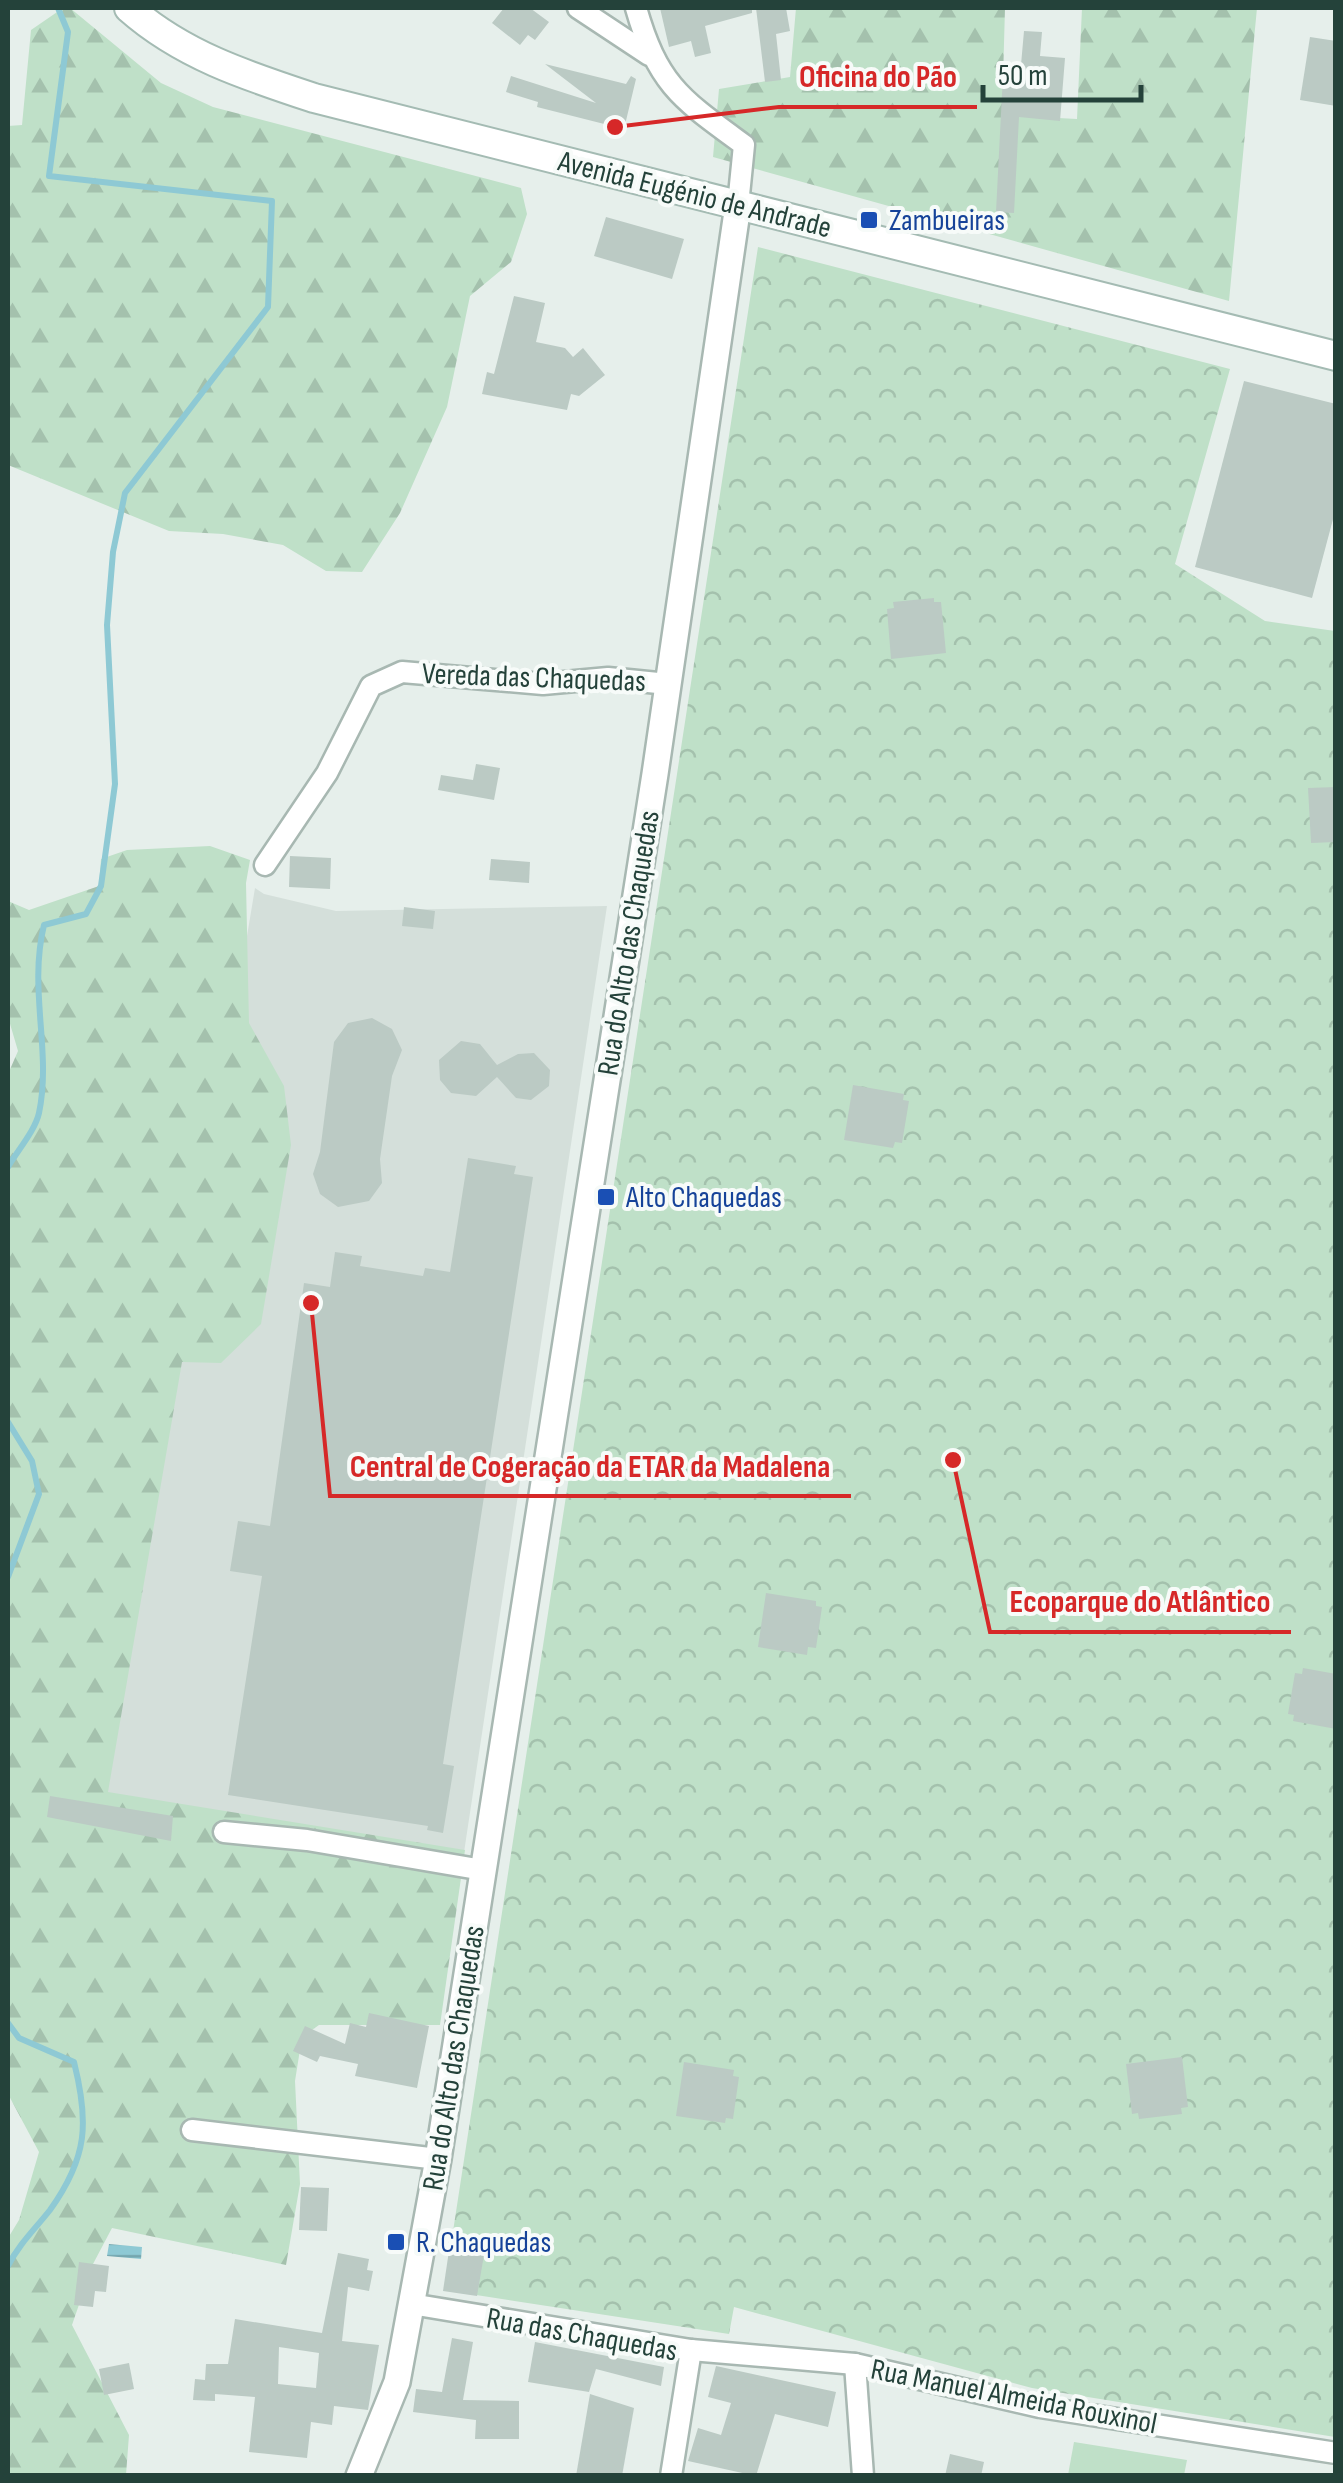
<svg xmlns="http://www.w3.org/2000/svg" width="1343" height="2483" viewBox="0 0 1343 2483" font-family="'Sofia Sans Condensed',sans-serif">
	<defs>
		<pattern id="forest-firs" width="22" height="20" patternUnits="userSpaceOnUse" patternTransform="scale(2.5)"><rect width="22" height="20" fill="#bfe0c8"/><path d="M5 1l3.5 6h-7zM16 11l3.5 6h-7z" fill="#a4c1ad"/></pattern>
		<pattern id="park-crowns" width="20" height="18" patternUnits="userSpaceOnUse" patternTransform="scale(2.5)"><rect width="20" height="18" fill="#bfe0c8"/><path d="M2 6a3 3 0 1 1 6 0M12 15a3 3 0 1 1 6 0" fill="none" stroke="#a4c1ad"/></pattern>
		<pattern id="water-rules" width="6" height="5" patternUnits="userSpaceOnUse" patternTransform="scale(2.5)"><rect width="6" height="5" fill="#8ec9d4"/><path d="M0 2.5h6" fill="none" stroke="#74a5ad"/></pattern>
	</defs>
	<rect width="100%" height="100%" fill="#e6efeb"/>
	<polygon fill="#d4dfda" points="255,888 264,894 336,911 607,906 463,1859 103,1801"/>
	<polygon fill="#bfe0c8" points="1074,2442 1187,2460 1184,2475 1068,2475"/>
	<g fill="url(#forest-firs)">
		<polygon points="63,8 70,8 161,83 213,107 521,188 527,214 511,262 470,296 447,407 400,513 362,572 326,571 283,545 223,534 169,531 8,465 8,126 22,125 31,30"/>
		<polygon points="796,8 1005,8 1002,115 1077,119 1082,8 1257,8 1229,301 713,157 719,89 790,77"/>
		<polygon points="210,846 250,860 246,883 249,1023 284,1086 291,1145 261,1324 221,1363 182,1362 108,1792 465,1850 440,2025 319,2025 302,2037 295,2081 300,2184 286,2265 112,2228 93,2264 72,2325 129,2435 126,2475 8,2475 8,2238 19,2220 39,2152 8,2094 8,1074 18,1051 8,1017 8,901 29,910 99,886 101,859 127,850"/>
	</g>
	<polygon fill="url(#park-crowns)" points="758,247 1230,369 1175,564 1265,621 1335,631 1335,2437 1032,2388 734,2307 729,2334 444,2290"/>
	<polygon fill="url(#water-rules)" points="109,2244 142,2247 141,2259 107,2256"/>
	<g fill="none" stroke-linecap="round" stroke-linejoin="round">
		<g stroke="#8ec9d4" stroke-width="6">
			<path d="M8,1167C17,1151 35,1131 39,1113C52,1052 28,990 44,925L86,914L101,886L115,784L107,625L113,552L125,493L268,307L272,201L49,176L68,32L58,8"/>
			<polyline points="8,1422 32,1461 39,1494 8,1577"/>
			<path d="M8,2023L19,2038L74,2062C89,2122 88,2157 50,2210C35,2229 19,2244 8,2266"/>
		</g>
	</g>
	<g fill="#bbcac4" fill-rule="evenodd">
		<polygon points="504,8 530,8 549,22 535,40 528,35 520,45 492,23"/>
		<polygon points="660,8 752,8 752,13 705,26 711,53 695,57 691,41 669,47"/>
		<polygon points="756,8 786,8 790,31 776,34 781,80 765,82"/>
		<polygon points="1024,31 1042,32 1040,56 1065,58 1060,121 1019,117 1014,213 996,212 1003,74 1020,76"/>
		<polygon points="1310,37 1336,41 1336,106 1300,100"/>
		<polygon points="545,64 626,84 631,76 636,79 624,129 537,107 538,102 506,92 511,76 596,103"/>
		<polygon points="606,217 684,239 672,279 594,256"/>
		<polygon points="514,296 545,303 536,342 565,348 573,357 583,348 605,375 579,396 571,394 567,410 482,394 487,372 494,374"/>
		<polygon points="1244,381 1336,404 1336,508 1312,598 1195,567"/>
		<polygon points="934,598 934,602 941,602 946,653 891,659 887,609 894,608 893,602"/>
		<polygon points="476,764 500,768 494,800 438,790 441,775 473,780"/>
		<polygon points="1336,787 1336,842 1311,843 1308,788"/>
		<polygon points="290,856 331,858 330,889 289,887"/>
		<polygon points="491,859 530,862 529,883 489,880"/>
		<polygon points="404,907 435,911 433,929 402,926"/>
		<polygon points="372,1018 392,1029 402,1050 392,1076 380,1159 382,1183 369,1201 338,1207 320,1194 313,1174 320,1152 334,1042 348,1023"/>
		<polygon points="461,1041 480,1044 497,1065 518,1054 534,1053 550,1070 549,1086 531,1100 516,1098 497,1077 476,1096 451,1093 440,1080 439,1060"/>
		<polygon points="853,1085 904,1094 903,1100 909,1101 902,1143 895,1142 893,1148 844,1140"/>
		<polygon points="468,1158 516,1166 514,1174 533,1177 443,1764 454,1766 443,1833 427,1830 428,1826 228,1795 262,1576 230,1571 238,1521 270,1526 304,1283 330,1287 335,1252 362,1256 360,1266 423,1276 425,1268 450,1272"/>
		<polygon points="766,1593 816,1601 816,1606 822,1607 816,1648 808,1647 807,1655 758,1647"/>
		<polygon points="1303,1668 1336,1674 1336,1729 1293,1721 1294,1715 1288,1714 1295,1673 1302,1674"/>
		<polygon points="50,1796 173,1816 171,1841 47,1817"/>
		<polygon points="369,2013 429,2026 417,2088 355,2076 358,2064 320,2056 317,2062 293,2051 305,2026 345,2044 350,2023 366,2027"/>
		<polygon points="1182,2057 1188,2107 1181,2108 1182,2114 1139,2119 1138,2113 1132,2114 1126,2064"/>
		<polygon points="684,2062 734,2070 733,2076 739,2077 733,2119 726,2118 725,2123 676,2116"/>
		<polygon points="301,2187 329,2188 327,2231 299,2230"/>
		<polygon points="450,2244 485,2249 477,2296 443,2291"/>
		<path d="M338,2253L369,2259L367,2270L373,2271L369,2291L348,2287L342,2341L379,2345L368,2410L334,2406L332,2425L311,2422L307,2458L249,2452L255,2397L215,2394V2401L193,2400L195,2379L205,2380L206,2364H228L235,2319L322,2333ZM279,2347L319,2353L316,2388L278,2384Z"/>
		<polygon points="79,2262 109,2266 106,2292 95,2291 93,2307 74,2305"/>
		<polygon points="452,2338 473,2342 463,2400 519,2401 519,2439 475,2439 476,2420 413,2412 416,2389 442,2392"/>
		<polygon points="535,2342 664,2367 661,2386 596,2369 589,2392 528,2382"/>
		<polygon points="129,2363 134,2389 104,2395 99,2369"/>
		<polygon points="716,2366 836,2392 828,2427 775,2414 756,2476 688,2461 698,2428 721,2435 731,2403 708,2397"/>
		<polygon points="590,2394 634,2408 622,2476 576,2476"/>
		<polygon points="950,2454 984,2462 981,2476 945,2476"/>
	</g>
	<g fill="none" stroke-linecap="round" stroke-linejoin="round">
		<defs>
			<g id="minor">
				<polyline points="578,8 649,55"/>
				<path d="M636,8C658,85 681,99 744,145L738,205"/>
				<polyline points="265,865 327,773 371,686 402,672 543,684 608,678 668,684"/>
				<polyline points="224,1832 307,1840 483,1870"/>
				<polyline points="192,2130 438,2159"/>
				<polyline points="411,2304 691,2350 855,2364 1040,2407 1336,2453"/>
				<polyline points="855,2364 863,2476"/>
				<polyline points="671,2476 691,2350"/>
			</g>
			<polyline id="tertiary" points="359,2476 397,2382 438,2159 655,774 738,205"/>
			<path id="secondary" d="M129,8C182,55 247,76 314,98L1336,356"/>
		</defs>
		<use href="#minor" stroke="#a8b8b2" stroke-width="25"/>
		<use href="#tertiary" stroke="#a8b8b2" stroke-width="30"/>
		<use href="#secondary" stroke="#a4bbb3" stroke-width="32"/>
		<use href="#minor" stroke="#fff" stroke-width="20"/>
		<use href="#tertiary" stroke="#fff" stroke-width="25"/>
		<use href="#secondary" stroke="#fff" stroke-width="28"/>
	</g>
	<g fill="#1a4fb4" stroke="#f7fbf9" stroke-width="4">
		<rect x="859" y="210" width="20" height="20" rx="5"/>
		<rect x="596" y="1187" width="20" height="20" rx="5"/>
		<rect x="386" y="2232" width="20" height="20" rx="5"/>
	</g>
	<g text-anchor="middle" stroke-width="8" stroke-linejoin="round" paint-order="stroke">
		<g font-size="30" fill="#24423a" stroke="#f7fbf9">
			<text transform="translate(695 194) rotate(14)" y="10">Avenida Eugénio de Andrade</text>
			<text transform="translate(534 677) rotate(2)" y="10">Vereda das Chaquedas</text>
			<text transform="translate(628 943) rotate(-81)" y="10">Rua do Alto das Chaquedas</text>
			<text transform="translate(453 2058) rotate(-81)" y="10">Rua do Alto das Chaquedas</text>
			<text transform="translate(582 2334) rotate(10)" y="10">Rua das Chaquedas</text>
			<text transform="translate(1014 2396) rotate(11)" y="10">Rua Manuel Almeida Rouxinol</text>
		</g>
		<g font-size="30" fill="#164399" stroke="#f7fbf9" text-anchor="start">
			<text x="889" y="230">Zambueiras</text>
			<text x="626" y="1207">Alto Chaquedas</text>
			<text x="416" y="2252">R. Chaquedas</text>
		</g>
	</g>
	<path fill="none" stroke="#d62828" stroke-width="4" d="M615 127L779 107H977M311 1303L330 1496H851M953 1460L990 1632H1291"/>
	<g fill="#d62828" stroke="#f7fbf9" stroke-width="4">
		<circle cx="615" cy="127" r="10"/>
		<circle cx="311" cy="1303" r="10"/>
		<circle cx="953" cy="1460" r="10"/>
	</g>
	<g font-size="32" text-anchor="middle" font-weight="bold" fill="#d62828" stroke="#f7fbf9" stroke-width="8" stroke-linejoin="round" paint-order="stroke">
		<text x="878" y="87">Oficina do Pão</text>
		<text x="590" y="1477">Central de Cogeração da ETAR da Madalena</text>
		<text x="1140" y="1612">Ecoparque do Atlântico</text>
	</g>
	<rect width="1343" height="2483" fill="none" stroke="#24423a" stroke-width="20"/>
	<path d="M983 85v15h158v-15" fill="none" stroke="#24423a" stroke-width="5"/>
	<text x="998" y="85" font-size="30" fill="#24423a" stroke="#f7fbf9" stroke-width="8" paint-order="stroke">50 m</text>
</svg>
